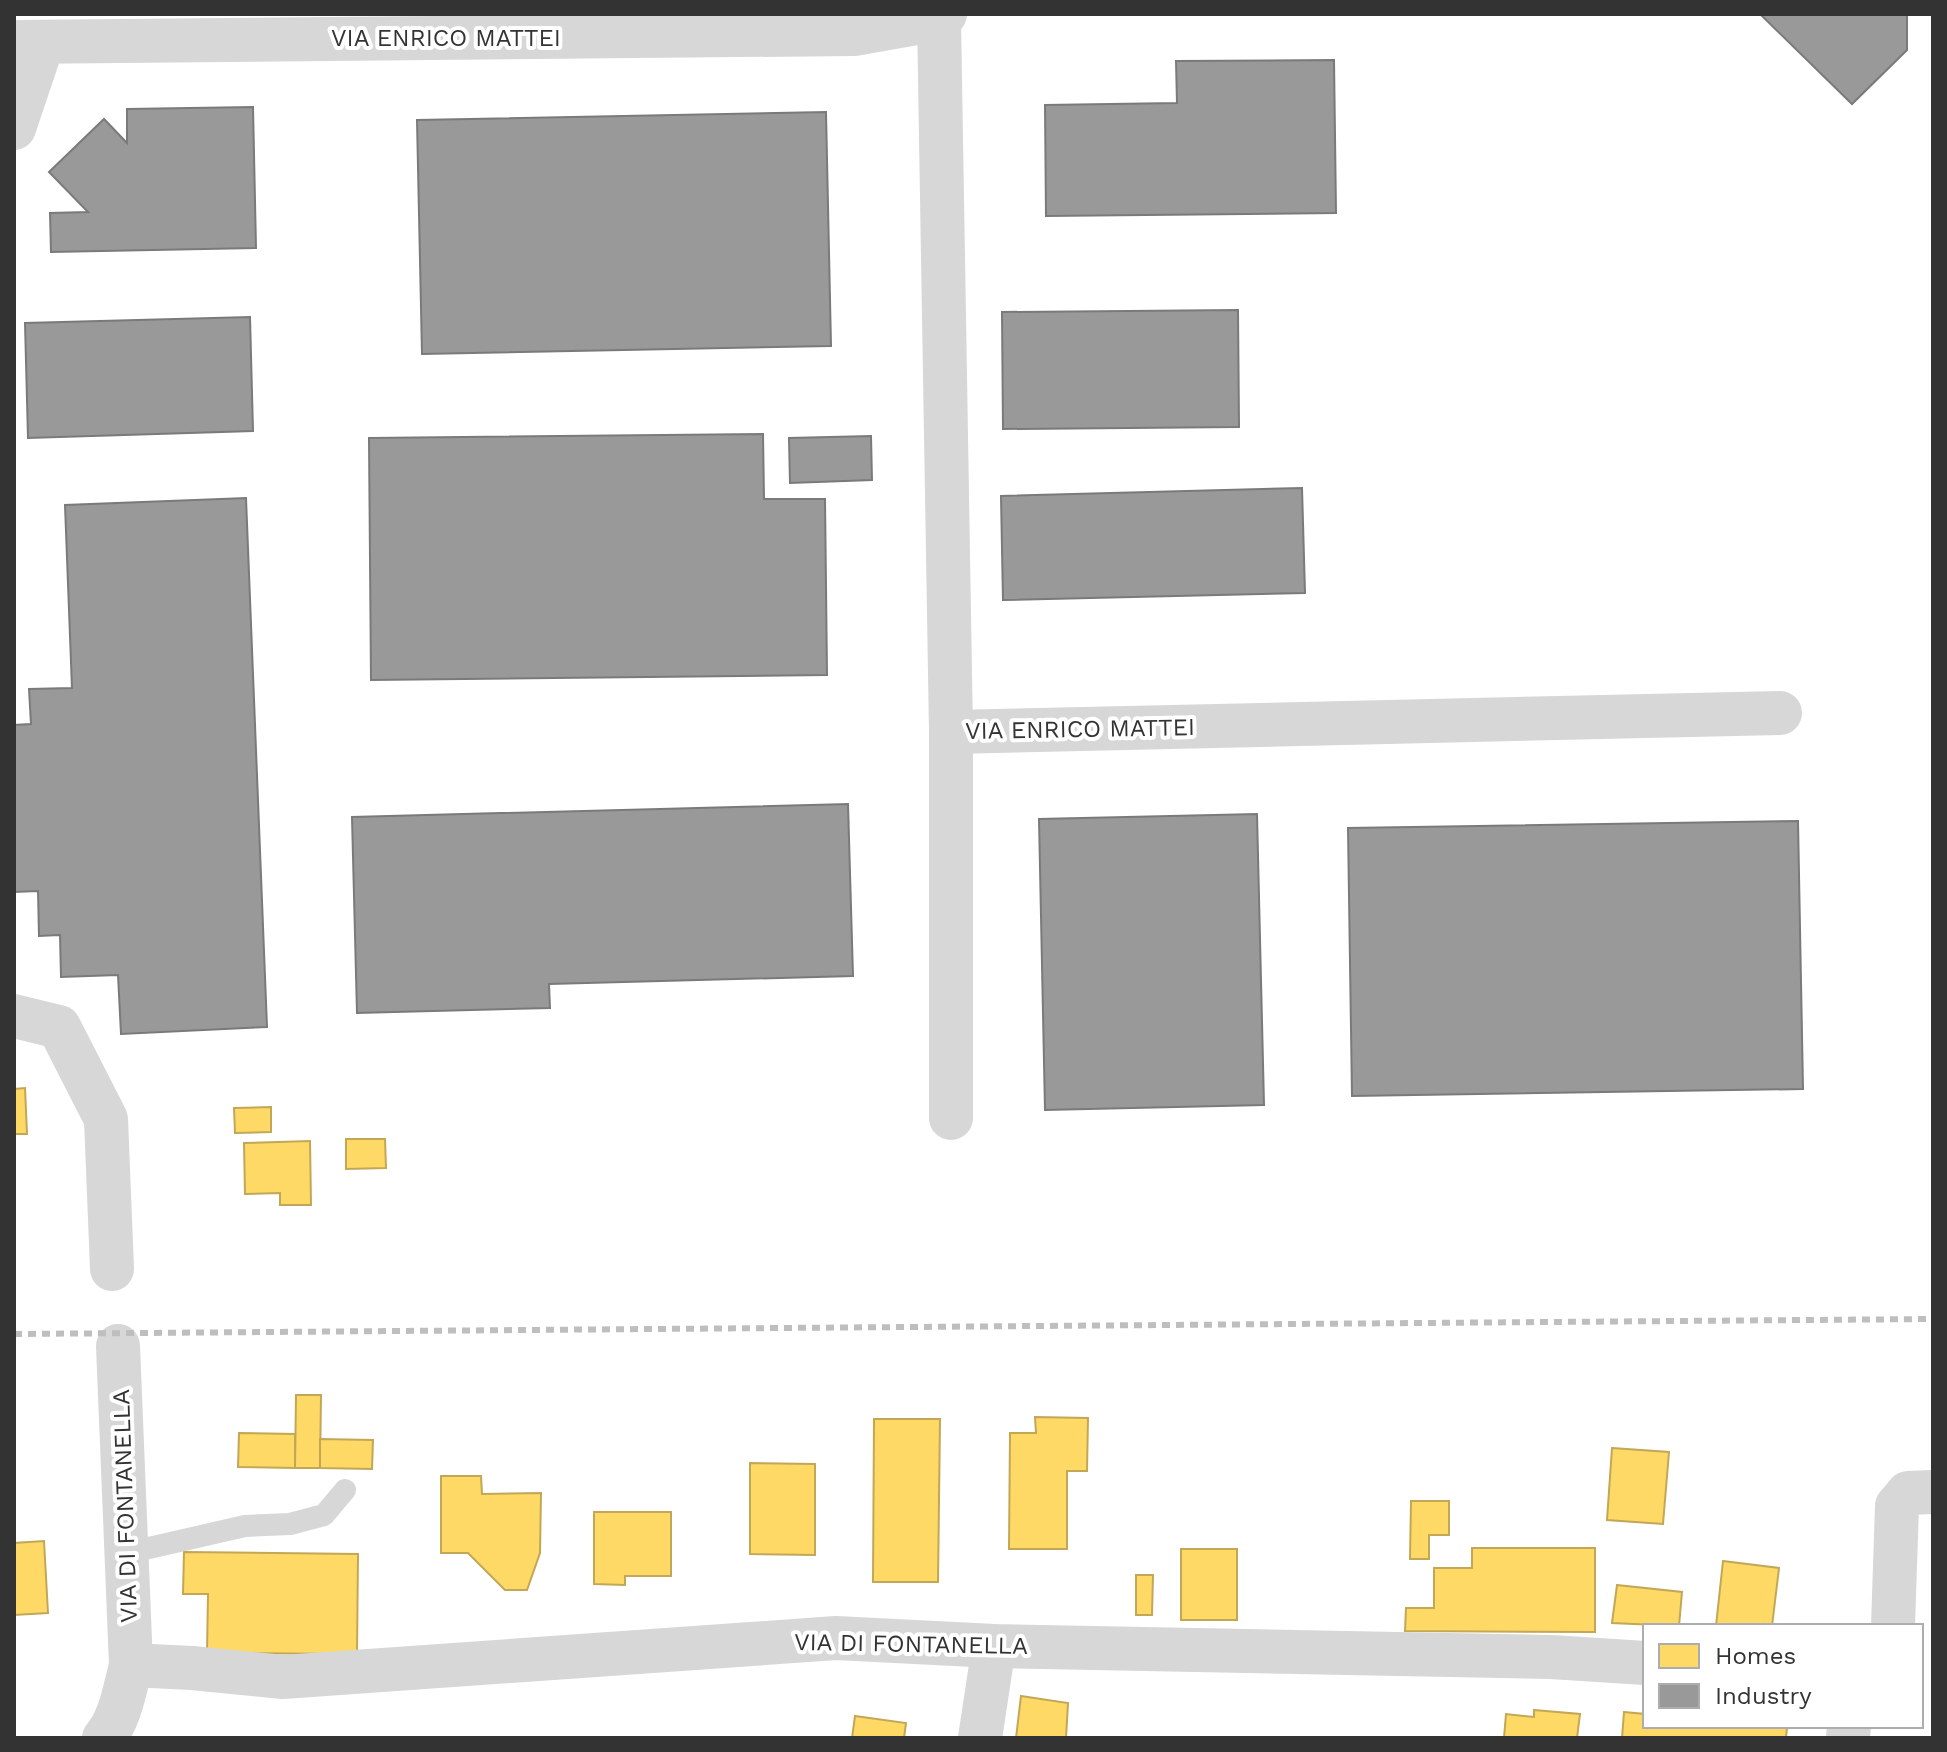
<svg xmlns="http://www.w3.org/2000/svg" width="1947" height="1752" viewBox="0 0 1947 1752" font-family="'Work Sans',sans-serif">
	<rect width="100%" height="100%" fill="#fff"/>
	<g fill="#ffd966" stroke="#c2a757" stroke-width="2">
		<polygon points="25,1088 27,1134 14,1134 14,1089"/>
		<polygon points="271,1107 271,1132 235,1133 234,1108"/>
		<polygon points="346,1139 385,1139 386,1168 346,1169"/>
		<polygon points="310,1141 311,1205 280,1205 280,1193 245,1194 244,1143"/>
		<polygon points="296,1395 321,1395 320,1468 295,1468"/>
		<polygon points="1035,1417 1088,1418 1087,1471 1067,1471 1067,1549 1009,1549 1010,1433 1036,1433"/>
		<polygon points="874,1419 940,1419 938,1582 873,1582"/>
		<polygon points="239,1433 295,1434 295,1468 238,1467"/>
		<polygon points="320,1439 373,1440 372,1469 320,1468"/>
		<polygon points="1612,1448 1669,1452 1663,1524 1607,1520"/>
		<polygon points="750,1463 815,1464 815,1555 750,1554"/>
		<polygon points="441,1476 481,1476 482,1494 541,1493 540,1553 527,1590 505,1590 468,1553 441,1553"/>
		<polygon points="1411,1501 1449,1501 1449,1535 1429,1535 1429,1559 1410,1559"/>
		<polygon points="594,1512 671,1512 671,1576 625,1576 625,1585 594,1584"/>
		<polygon points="44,1541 48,1613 14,1615 14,1543"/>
		<polygon points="1472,1548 1595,1548 1595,1632 1405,1631 1406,1608 1434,1608 1434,1568 1472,1568"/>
		<rect x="1181" y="1549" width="56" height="71"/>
		<polygon points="184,1552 358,1554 357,1654 207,1653 208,1594 183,1594"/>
		<polygon points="1723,1561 1779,1568 1772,1626 1716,1626"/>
		<polygon points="1136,1575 1153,1575 1152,1615 1136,1615"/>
		<polygon points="1617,1585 1682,1592 1679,1626 1612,1623"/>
		<polygon points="1021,1696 1068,1703 1066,1738 1016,1738"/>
		<polygon points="1534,1710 1580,1714 1577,1738 1504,1738 1506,1714 1534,1717"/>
		<polygon points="1624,1712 1645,1714 1645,1726 1763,1726 1787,1728 1786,1738 1622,1738"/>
		<polygon points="855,1716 906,1723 904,1738 852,1738"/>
	</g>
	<g fill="#999" stroke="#7a7a7a" stroke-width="2">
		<polygon points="1760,14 1907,14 1907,50 1852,104"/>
		<polygon points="1334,60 1336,213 1046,216 1045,105 1177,103 1176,61"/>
		<polygon points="253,107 256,248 51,252 50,213 88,212 49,172 104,119 127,143 127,109"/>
		<polygon points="826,112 831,346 422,354 417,120"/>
		<polygon points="1238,310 1239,427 1003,429 1002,312"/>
		<polygon points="250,317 253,431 28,438 25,323"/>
		<polygon points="763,434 764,499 825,499 827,675 371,680 369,438"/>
		<polygon points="871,436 872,480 790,483 789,438"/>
		<polygon points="1302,488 1305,593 1003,600 1001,496"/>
		<polygon points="246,498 267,1027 121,1034 118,975 61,977 60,935 39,936 38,891 14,892 14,725 31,724 29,689 72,688 65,505"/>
		<polygon points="848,804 853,976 549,984 550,1008 357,1013 352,817"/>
		<polygon points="1257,814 1264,1105 1045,1110 1039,819"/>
		<polygon points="1798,821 1803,1089 1352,1096 1348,828"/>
	</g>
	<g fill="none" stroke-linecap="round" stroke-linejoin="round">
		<polyline stroke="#d7d7d7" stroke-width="22" points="127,1553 245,1526 290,1524 324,1515 345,1490"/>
		<g stroke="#d7d7d7" stroke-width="44">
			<polyline points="939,19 951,732 951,1118"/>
			<polyline points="14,42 854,34 939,19 945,14"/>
			<polyline points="14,128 43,42"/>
			<polyline points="951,732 1780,713"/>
			<polyline points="14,1016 59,1027 106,1119 112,1269"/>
			<polyline points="1893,1626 1897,1506 1908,1493 1933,1492"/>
			<polyline points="131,1665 192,1668 283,1677 836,1638 994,1646 1551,1657 1645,1663"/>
			<path d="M104,1738C120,1720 125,1689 131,1665L118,1346"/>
			<polyline points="980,1738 994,1646"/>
			<polyline points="1848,1738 1849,1726"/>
		</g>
		<polyline stroke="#bebebe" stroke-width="6" stroke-dasharray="8 6" stroke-linecap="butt" points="14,1334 1933,1319"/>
	</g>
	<g text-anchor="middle" stroke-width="8" stroke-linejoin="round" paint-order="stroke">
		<g font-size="24" fill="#333" stroke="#fff">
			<text x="446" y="46">VIA ENRICO MATTEI</text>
			<text transform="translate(1080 729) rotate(-1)" y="8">VIA ENRICO MATTEI</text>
			<text transform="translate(125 1506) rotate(-92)" y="8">VIA DI FONTANELLA</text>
			<text transform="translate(911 1644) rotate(1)" y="8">VIA DI FONTANELLA</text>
		</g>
	</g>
	<rect width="1947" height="1752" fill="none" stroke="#333333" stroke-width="32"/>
	<rect x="1643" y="1624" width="280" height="104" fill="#ffffff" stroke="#adadad" stroke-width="2"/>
	<rect x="1659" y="1644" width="40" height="24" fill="#ffd966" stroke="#adadad" stroke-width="2"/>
	<text x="1715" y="1664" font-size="24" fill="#333333">Homes</text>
	<rect x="1659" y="1684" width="40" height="24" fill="#999999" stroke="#adadad" stroke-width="2"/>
	<text x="1715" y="1704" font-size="24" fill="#333333">Industry</text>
</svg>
